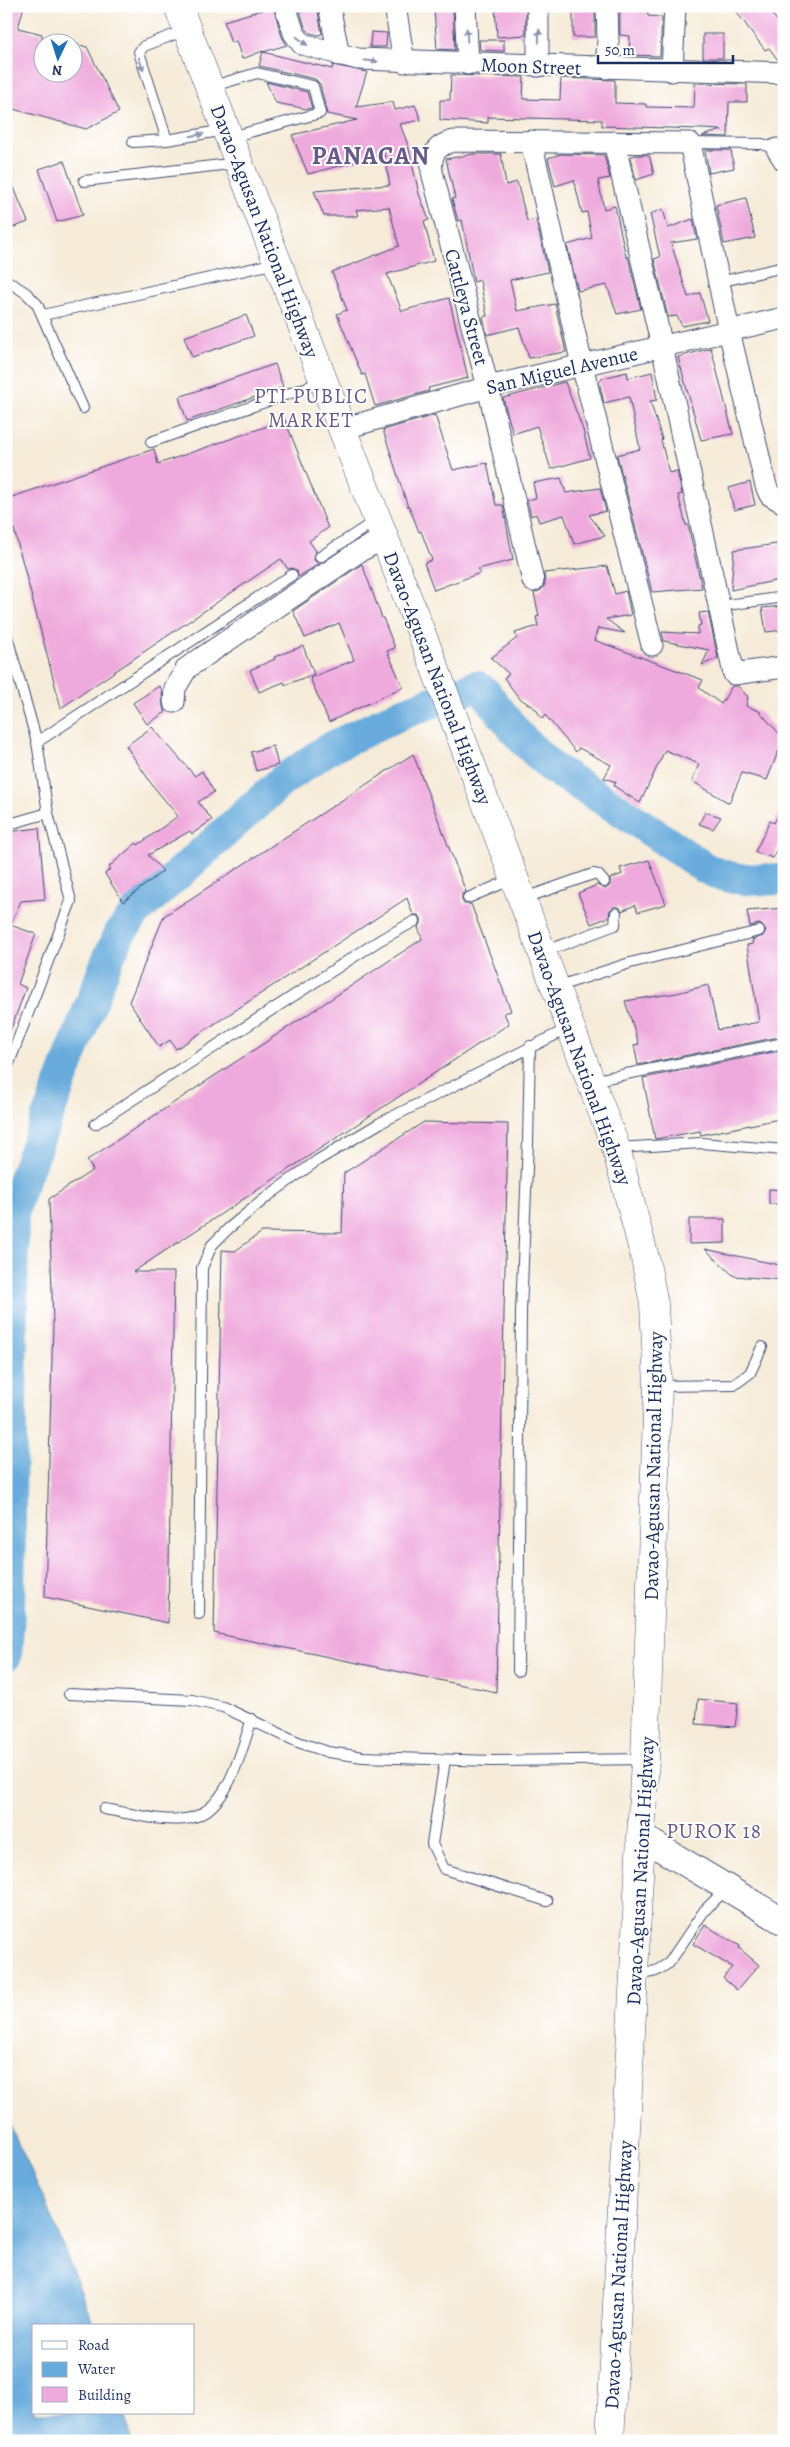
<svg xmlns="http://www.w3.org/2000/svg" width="790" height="2447" viewBox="0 0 790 2447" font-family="Alegreya,serif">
	<rect width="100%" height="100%" fill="#fff"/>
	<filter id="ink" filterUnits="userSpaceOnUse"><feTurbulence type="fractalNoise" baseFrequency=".02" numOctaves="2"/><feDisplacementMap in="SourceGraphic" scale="10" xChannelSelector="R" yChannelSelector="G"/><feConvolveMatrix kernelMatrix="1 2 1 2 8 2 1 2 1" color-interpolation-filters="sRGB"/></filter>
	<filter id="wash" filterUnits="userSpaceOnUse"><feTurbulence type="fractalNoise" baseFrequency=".0096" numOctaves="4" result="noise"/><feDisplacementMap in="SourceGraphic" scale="20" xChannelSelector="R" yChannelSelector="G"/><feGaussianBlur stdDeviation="1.12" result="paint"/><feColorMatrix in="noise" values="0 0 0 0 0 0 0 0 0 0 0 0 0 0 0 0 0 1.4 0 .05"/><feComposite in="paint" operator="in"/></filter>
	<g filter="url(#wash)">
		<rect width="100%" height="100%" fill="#f6ebd8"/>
		<polygon fill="#67abdc" stroke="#416d9d" points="6,2116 52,2217 94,2326 34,2326 34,2413 126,2413 130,2441 6,2441"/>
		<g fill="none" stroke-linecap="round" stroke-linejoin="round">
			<path stroke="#67abdc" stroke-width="32" d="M6,1656L9,1612L13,1215L18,1194L107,961L120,933L137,911L283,780L328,749L401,714L476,686L485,692L520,737L551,767L623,812L705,868C730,882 756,880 784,879"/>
		</g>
		<g id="blocks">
			<g fill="#efaadd">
				<polygon points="6,6 24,6 18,28 42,34 42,72 72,72 72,43 87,47 119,112 86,129 6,107"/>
				<polygon points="260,6 273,6 282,37 287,45 263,52 332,69 333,65 367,72 356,107 393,102 395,110 415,105 421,120 400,124 408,145 419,194 429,220 424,221 434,261 387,274 402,311 449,298 468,378 428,388 429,391 375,406 365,374 362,375 337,314 347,310 332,272 399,246 389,207 356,210 358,216 324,216 314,191 390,185 384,154 308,174 292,135 357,120 327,114 320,84 315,79 259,66 263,51 242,59 236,41 231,43 224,21 262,10"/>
				<polygon points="317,6 322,34 318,35 310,33 305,27 299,7"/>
				<polygon points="495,6 526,6 526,35 497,37"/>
				<rect x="573" y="6" width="22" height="31"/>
				<polygon points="620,6 647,6 648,16 662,17 660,56 629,55 630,36 620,35"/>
				<polygon points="732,6 766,6 784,30 784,60 778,60 769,48 765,50"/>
				<polygon points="453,8 455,50 437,49 434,10"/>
				<polygon points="371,32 387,33 386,47 370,47"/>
				<rect x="703" y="34" width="20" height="24"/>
				<polygon points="479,40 504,40 504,51 480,50"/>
				<polygon points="451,75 524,77 523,99 560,100 561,78 615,80 615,103 646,104 646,107 694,108 695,83 747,84 747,102 729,102 728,137 702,136 722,130 702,129 602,126 602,120 488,117 488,123 440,120 440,100 450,100"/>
				<polygon points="266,82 307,92 312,108 307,109 276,103"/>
				<polygon points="705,150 731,150 734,168 709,173"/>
				<polygon points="473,154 501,154 506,185 517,182 527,221 536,219 548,272 510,280 517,311 555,304 566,352 529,358 519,327 487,335 483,317 487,316 480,280 474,282 462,220 458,221 452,199 455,198 446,159"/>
				<polygon points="561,154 604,155 610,178 598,180 604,209 615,206 626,257 628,257 641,309 617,314 607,285 578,291 567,245 592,238 587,212 582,213 574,180 555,186 548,158"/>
				<polygon points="636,155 649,155 654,174 636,180 630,157"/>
				<polygon points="64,161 83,215 57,222 39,169"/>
				<polygon points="6,168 28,222 6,230"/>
				<polygon points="746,198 755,238 724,244 716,205"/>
				<polygon points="663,209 668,228 693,219 697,239 671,243 688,297 700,293 708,321 682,326 677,316 668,317 654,259 660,257 650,214"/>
				<polygon points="246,315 254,336 192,357 184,337"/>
				<polygon points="711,348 733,434 701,440 678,357"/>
				<polygon points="275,364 283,387 187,421 179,397"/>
				<polygon points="627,372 628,378 652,372 657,400 650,401 662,439 661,440 669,473 677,471 682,494 678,495 686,525 688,525 702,588 652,592 617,455 640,449 629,397 604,403 599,382 603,378"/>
				<polygon points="565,382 583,430 590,458 551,469 537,426 513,434 503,398"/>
				<polygon points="435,415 453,470 487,463 496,505 503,505 513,560 478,569 480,573 434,590 424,563 432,560 421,531 419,532 409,506 408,507 383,430"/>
				<polygon points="285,420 328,528 309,541 316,551 314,560 319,564 298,577 297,571 292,568 288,569 281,559 61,708 6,499 154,449 158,464"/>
				<polygon points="561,478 566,493 600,488 606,511 589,515 605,536 574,544 564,515 539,522 536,514 531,516 527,500 536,498 533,483"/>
				<polygon points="750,482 755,505 734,510 729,488"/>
				<polygon points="784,543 784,579 731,590 734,550"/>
				<polygon points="362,564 382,618 383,618 395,648 387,651 403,687 329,722 310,678 354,660 339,623 305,638 293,611"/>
				<polygon points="607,566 615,594 626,591 631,615 606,619 625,633 598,628 594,640 703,680 699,688 721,704 732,686 738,686 748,697 746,706 759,711 784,739 784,744 778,752 767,780 742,773 729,803 692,781 699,764 665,750 640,803 614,786 616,782 604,778 611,765 579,748 576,752 545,715 542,719 536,709 519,698 504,678 509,674 491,658 517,638 515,633 538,626 536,617 539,616 534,593 541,590 545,585 544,573"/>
				<polygon points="784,606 784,630 766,632 762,608"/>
				<polygon points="708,612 718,658 702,665 709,650 664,641 662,632 698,634 698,626 701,625 699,613"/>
				<polygon points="303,646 314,674 285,685 284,682 259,692 250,670 275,659 274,657"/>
				<polygon points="159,686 162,690 163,707 166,712 147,724 133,703"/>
				<polygon points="152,727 195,776 202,771 214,792 198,802 212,820 192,834 190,831 148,855 163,871 123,902 105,874 110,869 109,867 136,843 138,845 178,816 153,786 126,746"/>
				<polygon points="273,746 278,765 256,771 251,752"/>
				<polygon points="413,754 466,892 462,894 462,900 464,904 471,904 511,1011 504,1013 509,1024 133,1272 174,1272 168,1623 45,1597 53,1324 49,1199 93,1170 87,1160 422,939 418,927 421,924 421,918 418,915 413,915 407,898 176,1049 170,1040 159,1047 129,1002 164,916"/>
				<polygon points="784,803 784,846 779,844 773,858 755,852 770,821 774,823"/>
				<polygon points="705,812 721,817 713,829 699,824"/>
				<polygon points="39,828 45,899 21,901 10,925 36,934 18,984 26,988 8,1037 6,832"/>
				<polygon points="649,860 666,904 638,912 635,905 622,911 619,907 614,907 610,910 609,917 591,924 578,893 597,885 606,889 610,885 610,879 622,874 620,868"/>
				<polygon points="784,908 784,1036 638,1065 634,1045 639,1044 625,1001 677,993 708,985 718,1030 759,1022 747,945 753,944 752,940 763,936 766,930 760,924 750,926 747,911"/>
				<polygon points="784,1050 784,1118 701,1135 700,1131 655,1139 643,1078"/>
				<polygon points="424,1122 508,1124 496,1692 214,1633 222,1250 235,1251 262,1232 342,1233 344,1173"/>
				<polygon points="769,1189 784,1190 784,1204 769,1204"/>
				<polygon points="689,1219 725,1219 725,1243 689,1244"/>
				<polygon points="705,1249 784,1266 784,1280 734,1276"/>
				<polygon points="698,1699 738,1703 735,1727 696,1724"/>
				<polygon points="705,1925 740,1946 739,1948 759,1965 737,1990 723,1978 732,1967 693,1944"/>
			</g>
		</g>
	</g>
	<g filter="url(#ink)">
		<use href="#blocks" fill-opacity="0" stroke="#3c4b70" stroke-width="1"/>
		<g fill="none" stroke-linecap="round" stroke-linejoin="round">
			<defs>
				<g id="service">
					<polyline points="210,87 257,73 313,86 320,113 231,137"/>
					<polyline points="167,140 139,52 144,46 186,30"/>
					<polyline points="133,142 167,140 225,130"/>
					<polyline points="690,143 762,144 777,149"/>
					<polyline points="84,181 238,163"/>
					<polyline points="6,280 26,293 37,304 83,408"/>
					<polyline points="719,282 784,267"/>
					<polyline points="43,315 277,263"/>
					<polyline points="151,442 322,382"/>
					<polyline points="320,557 375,521"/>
					<polyline points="720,606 784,597"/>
					<polyline points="6,633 37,742 48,813 71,901 6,1071"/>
					<polyline points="37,742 292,575"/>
					<polyline points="6,825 48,813"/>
					<polyline points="468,898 513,879"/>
					<polyline points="522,899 593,874 598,875 604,882"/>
					<polyline points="543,952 615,925 616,913"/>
					<polyline points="556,987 630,963 759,931"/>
					<polyline points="591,1081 784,1043"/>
					<polyline points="95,1124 380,940 415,921"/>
					<polyline points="617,1148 701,1143 784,1150"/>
					<polyline points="659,1386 734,1385 750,1373 762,1347"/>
					<polyline points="199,1614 202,1268 212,1245 229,1228 268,1196 318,1160 380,1123 569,1028"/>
					<polyline points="518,1671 521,1311 528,1143 530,1046"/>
					<polyline points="69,1694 192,1700 223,1707 298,1742 328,1752 363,1757 493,1761 645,1759"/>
					<polyline points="445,1760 432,1844 444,1869 547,1901"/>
					<path d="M104,1809C130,1813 159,1822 185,1819C228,1814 240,1753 252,1719"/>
					<polyline points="636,1975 656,1971 669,1963 704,1911 727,1888"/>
				</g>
				<g id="minor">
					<polyline points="285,6 294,33 302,44 358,59 784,73"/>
					<polyline points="329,6 339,55"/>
					<polyline points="395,6 404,62"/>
					<polyline points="465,6 468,64"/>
					<polyline points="538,66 538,6"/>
					<polyline points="606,68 608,41 607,6"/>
					<polyline points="672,71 675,6"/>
					<polyline points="531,141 582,365 652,645"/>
					<polyline points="614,142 662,346 734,674 784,667"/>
					<polyline points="777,149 784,160"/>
					<polyline points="342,429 488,387 784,318"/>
					<path d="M533,581L488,387L432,172C430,154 436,145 454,141L690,143L729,331L766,486L770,495L784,503"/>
					<polyline points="174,702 175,688 187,668 358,552 385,538"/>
				</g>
				<polyline id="tertiary" points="642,1837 784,1922"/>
				<polyline id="trunk" points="178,6 433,663 616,1148 645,1258 654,1304 658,1386 645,1759 610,2441"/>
			</defs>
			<use href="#service" stroke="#3c4b70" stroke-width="12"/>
			<use href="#minor" stroke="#3c4b70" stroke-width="23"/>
			<use href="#tertiary" stroke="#3c4b70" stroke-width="28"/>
			<use href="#trunk" stroke="#3c4b70" stroke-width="29"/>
			<use href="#service" stroke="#fff" stroke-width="10"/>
			<use href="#minor" stroke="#fff" stroke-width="21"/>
			<use href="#tertiary" stroke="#fff" stroke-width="26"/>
			<use href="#trunk" stroke="#fff" stroke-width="28"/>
		</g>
		<defs><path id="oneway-solid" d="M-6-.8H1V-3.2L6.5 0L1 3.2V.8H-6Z" transform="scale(1.25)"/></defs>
		<g fill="#8d97ae">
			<use href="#oneway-solid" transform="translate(467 35) rotate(-93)"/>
			<use href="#oneway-solid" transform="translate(539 36) rotate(-89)"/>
			<use href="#oneway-solid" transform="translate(302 41) rotate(38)"/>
			<use href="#oneway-solid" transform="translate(371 61) rotate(6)"/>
			<use href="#oneway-solid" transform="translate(141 64) rotate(72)"/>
			<use href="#oneway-solid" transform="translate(197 135) rotate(-10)"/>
		</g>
	</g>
	<g text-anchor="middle" stroke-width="4" stroke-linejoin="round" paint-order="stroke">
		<g font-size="20" fill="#1b2f5e" stroke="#fff">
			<text transform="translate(531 66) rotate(2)" y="7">Moon Street</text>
			<text transform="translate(265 231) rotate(69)" y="7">Davao-Agusan National Highway</text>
			<text transform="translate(467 307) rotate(75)" y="7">Cattleya Street</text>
			<text transform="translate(562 370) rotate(-13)" y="7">San Miguel Avenue</text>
			<text transform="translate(438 678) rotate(69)" y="7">Davao-Agusan National Highway</text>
			<text transform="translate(580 1058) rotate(70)" y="7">Davao-Agusan National Highway</text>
			<text transform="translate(653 1466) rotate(-89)" y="7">Davao-Agusan National Highway</text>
			<text transform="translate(640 1871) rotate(-87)" y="7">Davao-Agusan National Highway</text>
			<text transform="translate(618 2275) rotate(-87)" y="7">Davao-Agusan National Highway</text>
		</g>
		<g font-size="21" letter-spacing="1" fill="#655a8a" stroke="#fff">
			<text x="311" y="403">PTI PUBLIC<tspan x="311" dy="24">MARKET</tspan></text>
			<text x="714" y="1838">PUROK 18</text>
		</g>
		<g font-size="25" font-weight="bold" letter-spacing="1" fill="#655a8a" stroke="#fff">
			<text x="371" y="164">PANACAN</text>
		</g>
	</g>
	<rect width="790" height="2447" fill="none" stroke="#fff" stroke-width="25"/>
	<rect x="32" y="2324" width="162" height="90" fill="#ffffff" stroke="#a4acbf"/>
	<rect x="42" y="2341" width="25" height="8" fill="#ffffff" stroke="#a4acbf"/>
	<text x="78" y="2350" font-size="15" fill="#1b2f5e">Road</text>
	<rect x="42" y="2362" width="25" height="15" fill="#67abdc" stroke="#a4acbf"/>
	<text x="78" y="2374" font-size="15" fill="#1b2f5e">Water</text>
	<rect x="42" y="2387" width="25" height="15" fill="#efaadd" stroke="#a4acbf"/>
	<text x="78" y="2400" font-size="15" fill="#1b2f5e">Building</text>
	<g transform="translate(58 58) rotate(184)"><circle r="24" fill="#ffffff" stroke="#a4acbf"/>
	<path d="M0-4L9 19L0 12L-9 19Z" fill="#1f6fb2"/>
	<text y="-8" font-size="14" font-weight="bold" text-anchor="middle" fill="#1b2f5e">N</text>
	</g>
	<path d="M598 55v8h135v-8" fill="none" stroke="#1b2f5e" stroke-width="2.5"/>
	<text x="605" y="55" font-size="15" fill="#1b2f5e" stroke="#ffffff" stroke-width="4" paint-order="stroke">50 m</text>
</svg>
